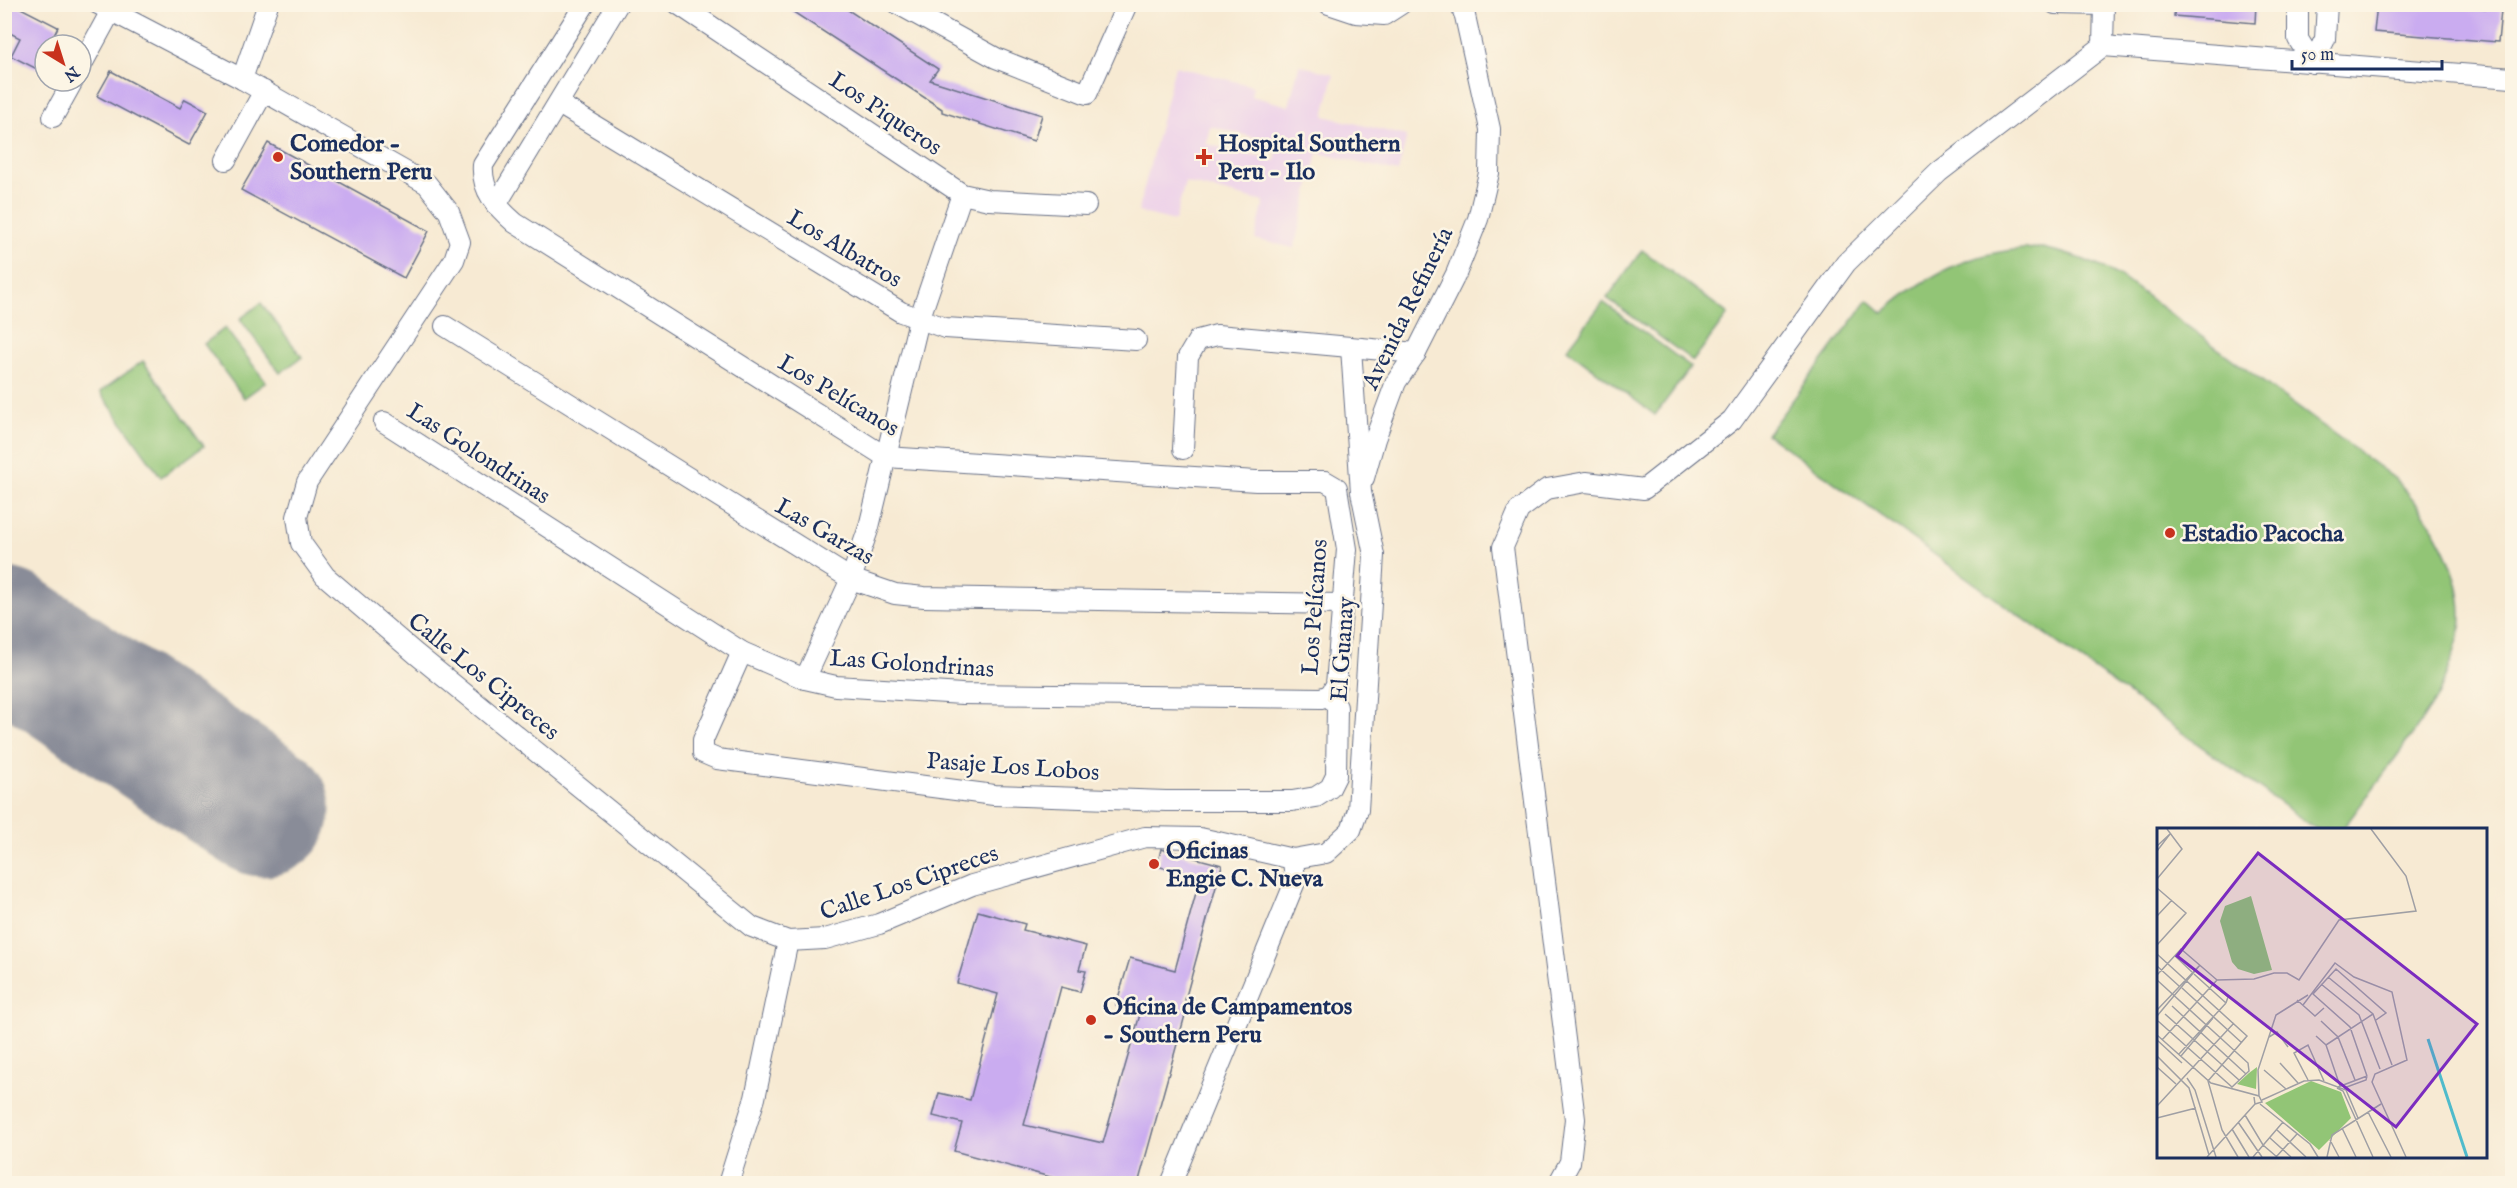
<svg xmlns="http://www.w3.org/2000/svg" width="2517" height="1188" viewBox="0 0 2517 1188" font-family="'IM FELL English',serif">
	<rect width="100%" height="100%" fill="#fcf5e5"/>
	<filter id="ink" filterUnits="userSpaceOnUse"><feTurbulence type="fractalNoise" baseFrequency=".0167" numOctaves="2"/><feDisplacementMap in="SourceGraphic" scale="12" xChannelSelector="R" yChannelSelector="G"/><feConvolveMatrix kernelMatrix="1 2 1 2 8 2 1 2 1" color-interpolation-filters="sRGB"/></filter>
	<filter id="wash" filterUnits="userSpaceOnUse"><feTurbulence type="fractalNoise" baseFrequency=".008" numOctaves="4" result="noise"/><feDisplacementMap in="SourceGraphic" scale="24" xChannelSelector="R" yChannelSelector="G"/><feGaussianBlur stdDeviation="1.35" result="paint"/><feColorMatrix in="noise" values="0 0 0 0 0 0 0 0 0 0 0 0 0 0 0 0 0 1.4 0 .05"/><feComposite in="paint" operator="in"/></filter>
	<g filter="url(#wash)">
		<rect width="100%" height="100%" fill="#f7ead3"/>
		<path fill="#edd1e9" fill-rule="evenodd" d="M1299,65L1334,74L1324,116L1407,136L1398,172L1318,153L1294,248L1255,239L1264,202L1185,182L1175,221L1138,212L1175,66L1253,86L1251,96L1289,106ZM1210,126L1279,144L1275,161L1206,144Z"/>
		<g fill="#92c576" stroke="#567a6a" stroke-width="1.5">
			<path d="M2043,248C2071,254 2094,262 2119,276L2394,478C2431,515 2467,575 2460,629C2458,644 2452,659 2447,673C2443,682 2441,691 2436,699C2408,744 2374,786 2343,829H2316L1767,434L1868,300L1883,313C1932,270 1977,249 2043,248Z"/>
			<polygon points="1642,250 1728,314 1693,361 1607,298"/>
			<polygon points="1603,302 1691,367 1655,415 1567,349"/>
			<polygon points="261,303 302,357 280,373 240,319"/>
			<polygon points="225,328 266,382 244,398 204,344"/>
			<polygon points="143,361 204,446 161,477 100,392"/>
		</g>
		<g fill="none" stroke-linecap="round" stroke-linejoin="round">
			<polyline stroke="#898c98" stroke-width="135" points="4,635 263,809"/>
		</g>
		<g id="blocks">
			<g fill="#caacf0">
				<polygon points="4,4 13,4 58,27 49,45 45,45 45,53 37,69 11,56 20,38 4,30"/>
				<polygon points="781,4 839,4 938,69 930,80 1042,115 1034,141 942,112 942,109"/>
				<polygon points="2175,4 2256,4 2255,23 2174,16"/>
				<polygon points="2377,4 2433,4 2501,10 2498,42 2374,32"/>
				<polygon points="111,71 180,108 185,99 208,111 189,145 97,96"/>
				<polygon points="268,143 429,231 404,278 241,190"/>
				<polygon points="1161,849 1222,865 1185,1000 1189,1001 1138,1184 1076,1184 954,1151 962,1123 933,1116 939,1093 970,1100 998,994 957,983 978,911 1025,924 1023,930 1086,946 1079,970 1086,971 1080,992 1061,987 1024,1125 1103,1143 1141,1011 1116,1005 1130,958 1175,970 1200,878 1157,866"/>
			</g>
		</g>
	</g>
	<g filter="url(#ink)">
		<use href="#blocks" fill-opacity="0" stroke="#687087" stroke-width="1.5"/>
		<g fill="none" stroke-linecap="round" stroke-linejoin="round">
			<defs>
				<g id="minor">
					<polyline points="98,4 242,79 427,184 449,212 460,242 454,260 307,482 297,517 301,543 325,576 416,654 752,927 788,941 825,939 879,924 972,885 1145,837 1200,838 1293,859 1326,853 1351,830 1358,810 1374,555 1361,492 1351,348"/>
					<path d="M585,4L483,165C481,191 497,207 515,223L886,457L1256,481H1325L1337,488L1347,549L1336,685L1330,695"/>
					<polyline points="678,4 962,194 989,200 1086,205"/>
					<polyline points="898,4 996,58 1087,94 1127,4"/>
					<polyline points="1329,4 1356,13 1384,15 1401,4"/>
					<polyline points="2055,4 2104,5"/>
					<polyline points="2298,4 2298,39 2313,63 2325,39 2327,4"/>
					<polyline points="2103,46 2512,78"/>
					<polyline points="2103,46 2104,4"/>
					<polyline points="81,66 111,11"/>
					<polyline points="242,79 268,4"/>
					<polyline points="559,104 901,312 945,328 1136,340"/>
					<polyline points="53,117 73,81"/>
					<polyline points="226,160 264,91"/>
					<polyline points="496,205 618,4"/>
					<polyline points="445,326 851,579 895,594 924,597 1342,604"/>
					<polyline points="384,422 742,652 805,679 836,686 962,694 1321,698 1330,695"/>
					<polyline points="1183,449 1188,357 1198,340 1217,335 1416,353"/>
					<polyline points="1364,478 1375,439 1396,382 1416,353 1456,274 1478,219 1489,173 1490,129 1465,16 1460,4"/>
					<polyline points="742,652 703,740 703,753 717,759 994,795 1166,801 1292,801 1316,797 1330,788 1336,776 1337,707 1330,695"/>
					<polyline points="805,679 851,579 869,527 919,320 962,194"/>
					<polyline points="728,1184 755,1098 788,941"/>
					<polyline points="1171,1184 1295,882 1293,859"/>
					<polyline points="1558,1184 1570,1162 1575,1119 1503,547 1519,510 1547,489 1586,482 1644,489 1732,420 1846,263 1939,172 2103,46"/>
				</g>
			</defs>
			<use href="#minor" stroke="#687087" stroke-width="22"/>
			<use href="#minor" stroke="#fff" stroke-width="20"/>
		</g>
	</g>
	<g fill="#c8321e" stroke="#fcf5e5" stroke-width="2">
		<circle cx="278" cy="157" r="6"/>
		<path d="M1201 148h6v6h6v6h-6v6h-6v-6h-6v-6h6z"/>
		<circle cx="2170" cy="533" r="6"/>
		<circle cx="1154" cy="864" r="6"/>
		<circle cx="1091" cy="1020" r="6"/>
	</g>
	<g text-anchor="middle" stroke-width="5" stroke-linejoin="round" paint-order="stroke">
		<g font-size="24" fill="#1b2f5e" stroke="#fcf5e5">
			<text transform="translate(886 113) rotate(34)" y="8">Los Piqueros</text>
			<text transform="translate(845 248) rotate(31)" y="8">Los Albatros</text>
			<text transform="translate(1407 308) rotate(-64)" y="8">Avenida Refinería</text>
			<text transform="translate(839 395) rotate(31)" y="8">Los Pelícanos</text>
			<text transform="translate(479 453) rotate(33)" y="8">Las Golondrinas</text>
			<text transform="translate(825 531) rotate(30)" y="8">Las Garzas</text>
			<text transform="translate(1314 607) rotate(-86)" y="8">Los Pelícanos</text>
			<text transform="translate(1342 649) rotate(-86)" y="8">El Guanay</text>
			<text transform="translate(912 663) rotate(4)" y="8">Las Golondrinas</text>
			<text transform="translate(484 676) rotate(39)" y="8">Calle Los Cipreces</text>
			<text transform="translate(1013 766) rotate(4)" y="8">Pasaje Los Lobos</text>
			<text transform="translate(909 882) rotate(-19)" y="8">Calle Los Cipreces</text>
		</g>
		<g font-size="24" font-weight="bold" fill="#1b2f5e" stroke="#fcf5e5" text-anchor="start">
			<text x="290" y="151">Comedor -<tspan x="290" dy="28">Southern Peru</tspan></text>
			<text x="1218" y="151">Hospital Southern<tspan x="1218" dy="28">Peru - Ilo</tspan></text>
			<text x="2182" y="541">Estadio Pacocha</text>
			<text x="1166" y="858">Oficinas<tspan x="1166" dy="28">Engie C. Nueva</tspan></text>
			<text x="1103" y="1014">Oficina de Campamentos<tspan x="1103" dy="28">- Southern Peru</tspan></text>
		</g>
	</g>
	<g transform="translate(2157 828)">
		<rect width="330" height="330" fill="#f7ead3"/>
		<path d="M94,68L115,142L97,146L81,141L75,134L63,93L68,78ZM100,239L99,261L80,256L92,245ZM154,253L184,264L194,290L162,322L108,275Z" fill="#92c576"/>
		<path fill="none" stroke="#4fbbcb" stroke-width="3" d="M271,211L310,329"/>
		<path fill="none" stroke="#9f9fa4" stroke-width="1.5" d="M0,18L14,5M0,23L13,6M0,51L25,21L10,1M0,60L29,85L0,117M0,88L15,72M0,126L90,208L51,253L65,302L81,329M18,128L35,144M0,138L22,158M37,146L69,175M0,147L24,121L60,152M171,149L216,186L235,237M0,152L91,235L92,243L75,259L1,193M60,152L97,151L117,145H130L142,152L182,92L259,83L249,48L214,1M57,156L71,169L69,175M164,156L202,187L223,241M25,160L85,215M140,172L158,188L167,180M146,177L178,135L197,149L235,164L250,232L218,246L215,254L249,329M15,178L89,246M0,182L43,137M8,186L82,252M0,188L43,137M164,193L181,209L198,252M0,207L54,255L102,268L105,274L98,276L97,269M159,208L169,217L183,258M112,209L120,204L131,219M0,212L25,235M5,212L60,152M169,217L216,186M22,226L69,175M0,228L32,260L52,327M24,228L56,190M123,235L141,255M0,239L19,256M107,242L129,261M210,248L193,199L156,166L179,141L229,185L219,192M30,250L38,262L59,329M151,252L137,225L151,217L167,253M181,259L210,248M180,260L186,263L216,329M187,260L209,252L210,248M102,268L101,242L119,187L151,167M105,272L147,253L162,252L189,262L201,290M103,276L153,316L161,329M0,278L77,195M211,284L234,329M88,287L106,317L120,329M0,290L39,280M81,294L105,329M185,300L199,329M75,301L92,329M120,302L149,329M113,310L134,329M173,312L182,329M50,329L98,276M96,329L126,294M119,329L140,306M170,329L175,307L224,276"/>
		<path fill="#7b2cbf" fill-opacity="0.15" stroke="#7b2cbf" stroke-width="3" d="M101,25L320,196L239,299L20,128Z"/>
		<rect width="330" height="330" fill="none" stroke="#1b2f5e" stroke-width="3"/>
	</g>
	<rect width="2517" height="1188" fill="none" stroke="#fcf5e5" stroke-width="24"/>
	<g transform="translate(63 63) rotate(142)"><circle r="28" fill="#fcf5e5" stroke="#a2a6af" stroke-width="1.5"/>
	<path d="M0-4.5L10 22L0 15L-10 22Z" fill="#c8321e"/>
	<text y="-9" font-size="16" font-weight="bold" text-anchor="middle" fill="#1b2f5e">N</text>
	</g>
	<path d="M2292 60v9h150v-9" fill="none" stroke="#1b2f5e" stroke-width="3"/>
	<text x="2301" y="60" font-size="18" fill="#1b2f5e" stroke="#fcf5e5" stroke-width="4.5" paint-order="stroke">50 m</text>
</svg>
